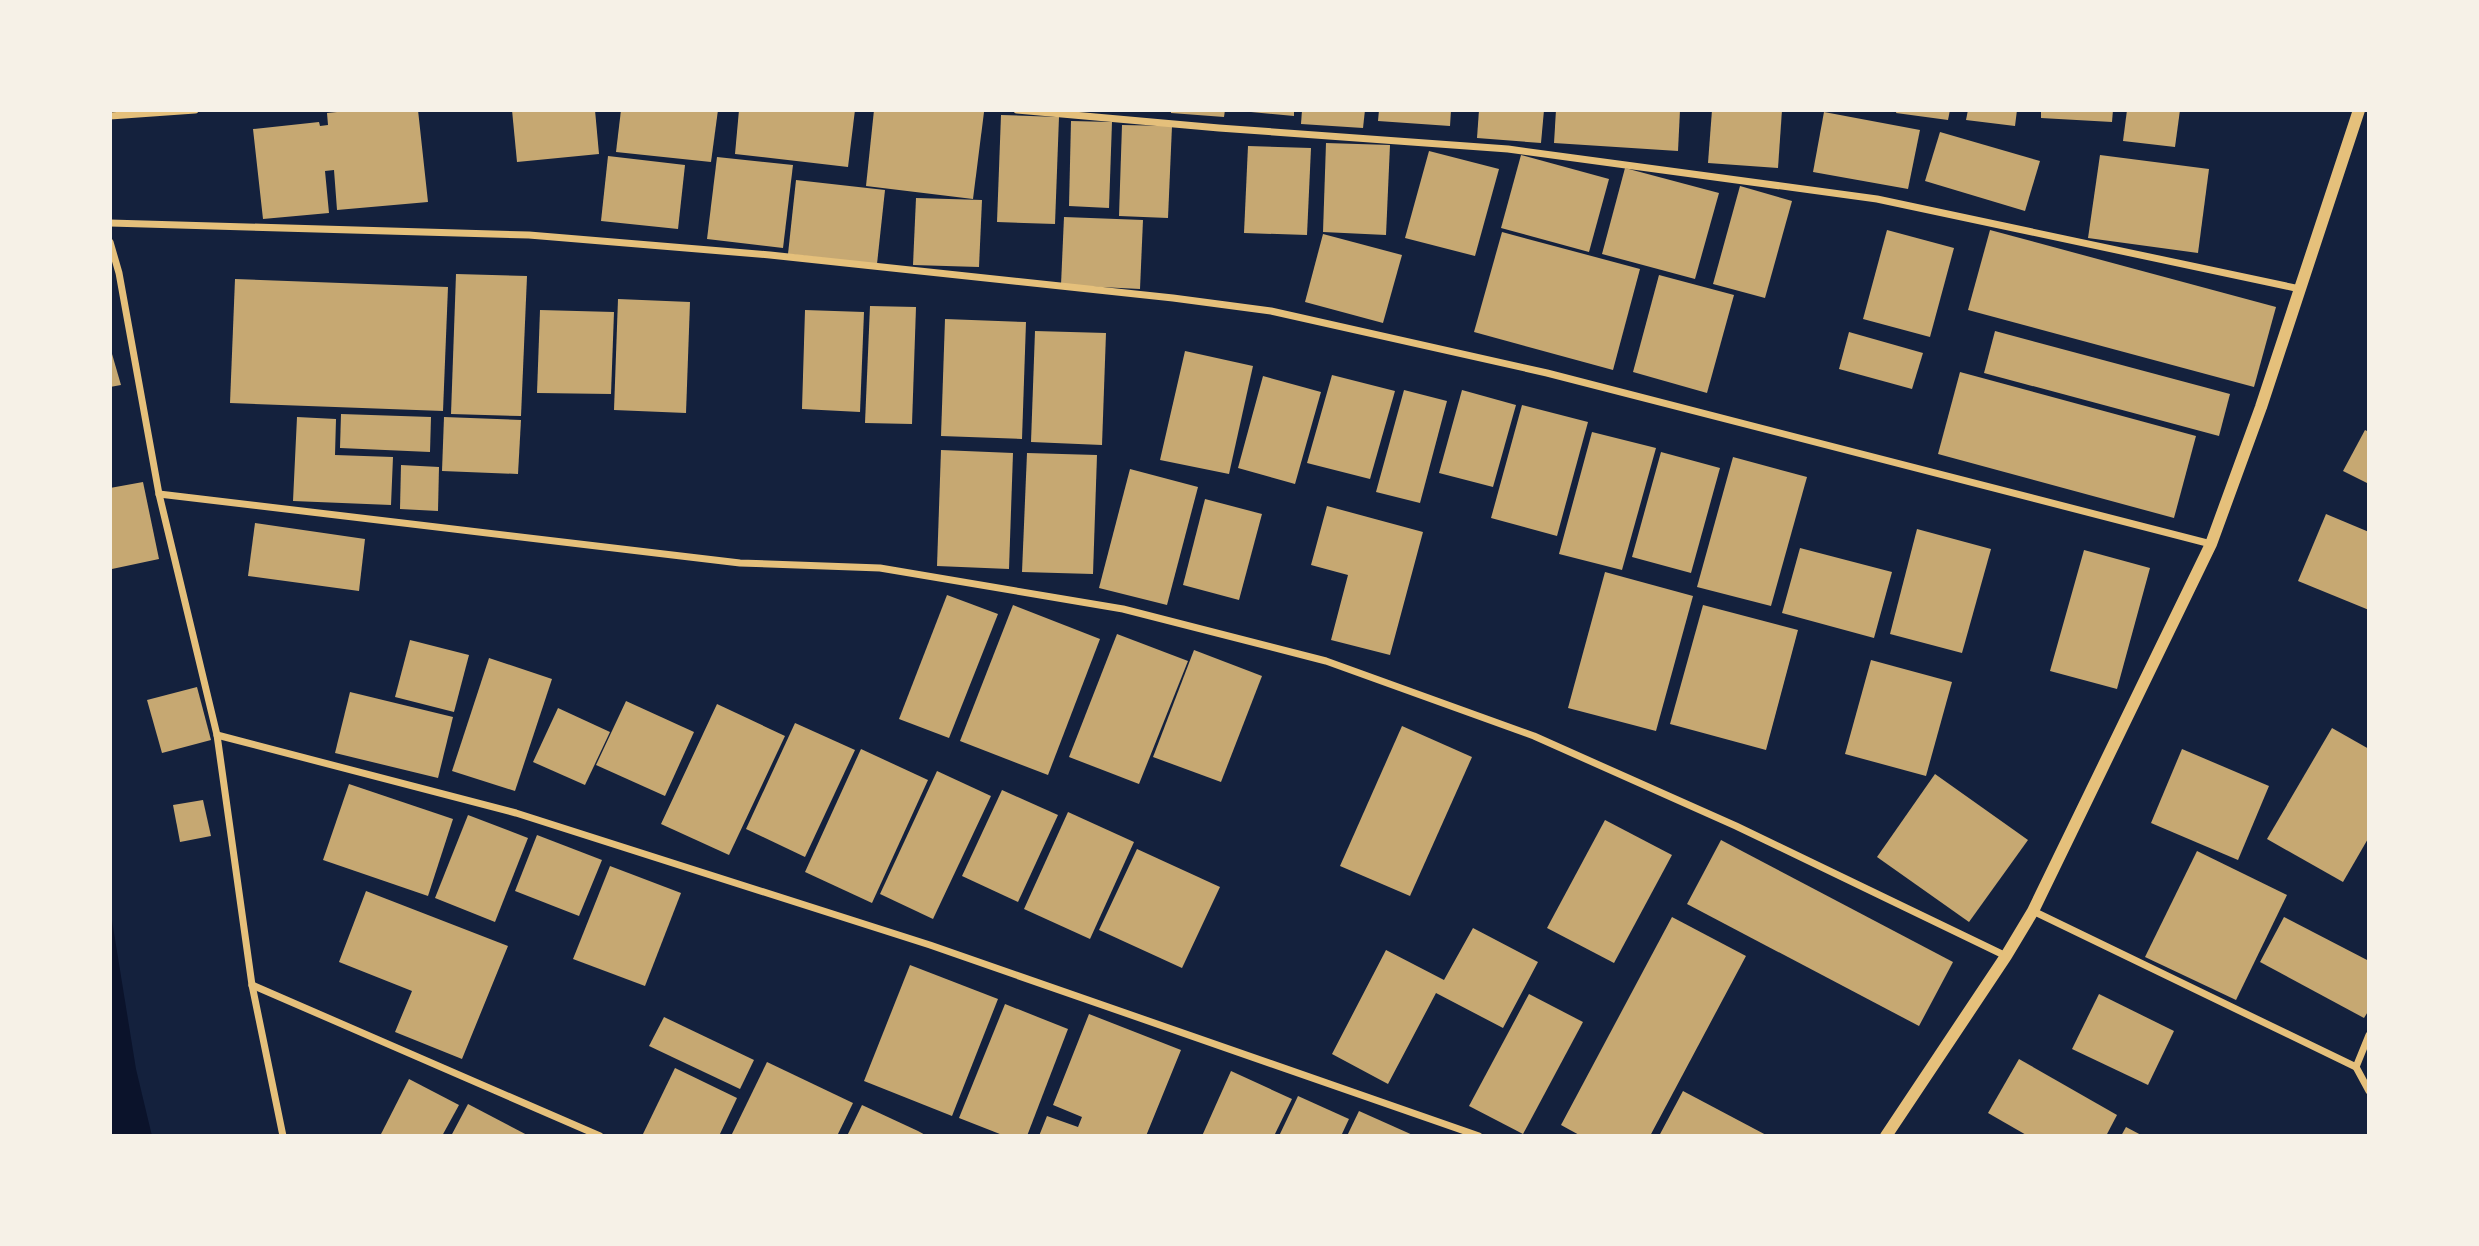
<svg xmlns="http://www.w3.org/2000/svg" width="2479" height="1246" viewBox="0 0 2479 1246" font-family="'Fira Sans',sans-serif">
	<rect width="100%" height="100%" fill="#14213d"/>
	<polygon fill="#0b132b" points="110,908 136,1069 152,1136 110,1136"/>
	<g fill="#c6a872">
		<polygon points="357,110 418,110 428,202 337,210 334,170 325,171 329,213 263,219 253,129 319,122 320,126 328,125 327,113"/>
		<polygon points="512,110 595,110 599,154 517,162"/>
		<polygon points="621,110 718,110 711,162 616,152"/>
		<polygon points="739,110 855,110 848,167 735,154"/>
		<polygon points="874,110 984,112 973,199 866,186"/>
		<polygon points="1171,110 1225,110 1224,117 1171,113"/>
		<polygon points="1251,110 1294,110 1294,116 1251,112"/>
		<polygon points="1302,110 1365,110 1363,128 1301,124"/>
		<polygon points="1379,110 1451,110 1450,126 1378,121"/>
		<polygon points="1479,110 1544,110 1541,143 1477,138"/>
		<polygon points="1556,110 1680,110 1678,151 1554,143"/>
		<polygon points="1712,110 1782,110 1778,168 1708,163"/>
		<polygon points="1897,110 1950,110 1948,120 1896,113"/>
		<polygon points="1968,110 2017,110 2015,126 1966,120"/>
		<polygon points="2041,110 2113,110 2112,122 2041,118"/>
		<polygon points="2127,110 2180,110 2175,147 2123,141"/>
		<polygon points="1824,112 1920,130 1908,189 1813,172"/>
		<polygon points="1001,115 1059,117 1055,224 997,222"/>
		<polygon points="1071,121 1112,122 1109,208 1069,206"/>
		<polygon points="1122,125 1172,126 1168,218 1119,216"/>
		<polygon points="1940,132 2040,161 2025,211 1925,181"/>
		<polygon points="1326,143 1390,145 1386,235 1323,232"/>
		<polygon points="1248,146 1311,148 1307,235 1244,233"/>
		<polygon points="1429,151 1499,169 1475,256 1405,238"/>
		<polygon points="1521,155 1609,179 1589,252 1501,228"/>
		<polygon points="2100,155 2209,169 2198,253 2088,238"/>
		<polygon points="608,156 685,165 678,229 601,221"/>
		<polygon points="717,157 793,165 783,248 707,239"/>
		<polygon points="1625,168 1719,193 1695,279 1602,254"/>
		<polygon points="796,180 885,190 877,264 788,254"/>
		<polygon points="1740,186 1792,201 1765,298 1713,284"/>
		<polygon points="916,198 982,200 979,267 913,265"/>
		<polygon points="1064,217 1143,220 1140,289 1061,285"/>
		<polygon points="1887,230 1954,248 1930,337 1863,319"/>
		<polygon points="1990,230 2276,307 2254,387 1968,310"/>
		<polygon points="1502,232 1640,269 1613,370 1474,332"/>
		<polygon points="1323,234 1402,255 1383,323 1305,302"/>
		<polygon points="456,274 527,276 521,416 451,414"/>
		<polygon points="1659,275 1734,295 1707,393 1633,372"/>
		<polygon points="235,279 448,287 443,411 230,403"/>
		<polygon points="618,299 690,302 686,413 614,410"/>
		<polygon points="870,306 916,307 912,424 865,423"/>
		<polygon points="540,310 614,312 611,394 537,393"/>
		<polygon points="805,310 864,312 860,412 802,409"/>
		<polygon points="945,319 1026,322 1022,439 941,436"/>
		<polygon points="1035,331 1106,333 1102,445 1031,442"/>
		<polygon points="1995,331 2230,394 2219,436 1984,373"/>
		<polygon points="1849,332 1923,353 1912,389 1839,369"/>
		<polygon points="110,347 121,385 110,387"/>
		<polygon points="1185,351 1253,366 1229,474 1160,460"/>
		<polygon points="1960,372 2196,436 2174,518 1938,454"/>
		<polygon points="1332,375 1395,391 1370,479 1307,463"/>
		<polygon points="1263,376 1321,392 1295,484 1238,468"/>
		<polygon points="1404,390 1447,401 1420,503 1376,492"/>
		<polygon points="1462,390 1516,405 1493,487 1439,473"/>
		<polygon points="1522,405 1588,422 1557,536 1491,518"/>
		<polygon points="341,414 431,417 430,452 340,448"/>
		<polygon points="297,417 336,419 335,455 393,457 391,505 293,501"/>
		<polygon points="444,417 521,420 518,474 442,471"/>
		<polygon points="2365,430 2369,432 2369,484 2343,471"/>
		<polygon points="1592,432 1656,448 1622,570 1559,554"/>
		<polygon points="941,450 1013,453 1009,569 937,566"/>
		<polygon points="1661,452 1720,468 1691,573 1632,557"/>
		<polygon points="1027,453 1097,455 1093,574 1022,572"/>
		<polygon points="1733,457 1807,477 1771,606 1697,587"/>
		<polygon points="401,465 439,467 438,511 400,509"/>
		<polygon points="1130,469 1198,487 1167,605 1099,588"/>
		<polygon points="143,482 159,559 112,569 110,558 110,488"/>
		<polygon points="1205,499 1262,514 1239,600 1183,585"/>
		<polygon points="1327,506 1423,532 1390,655 1331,640 1348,575 1311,565"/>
		<polygon points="2326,514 2369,532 2369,610 2298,581"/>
		<polygon points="255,523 365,539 359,591 248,576"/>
		<polygon points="1917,529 1991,549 1962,653 1890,634"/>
		<polygon points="1800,548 1892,572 1874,638 1782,613"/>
		<polygon points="2084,550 2150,568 2117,689 2050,671"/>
		<polygon points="1605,572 1693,596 1656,731 1568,708"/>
		<polygon points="947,595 998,614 949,738 899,719"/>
		<polygon points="1013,605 1100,639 1048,775 960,741"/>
		<polygon points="1703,605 1798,630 1766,750 1670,724"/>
		<polygon points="1117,634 1188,661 1139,784 1069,757"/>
		<polygon points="410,640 469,655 454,712 395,697"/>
		<polygon points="1194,650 1262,676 1221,782 1153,757"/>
		<polygon points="489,658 552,679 515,791 452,771"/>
		<polygon points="1871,660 1952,682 1926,776 1845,754"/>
		<polygon points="197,687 211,740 162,753 147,700"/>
		<polygon points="350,692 453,717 438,778 335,753"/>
		<polygon points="626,701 694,732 665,796 596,765"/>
		<polygon points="717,704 785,736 729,855 661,824"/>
		<polygon points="558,708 610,732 585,785 533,762"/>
		<polygon points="795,723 855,750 805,857 746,829"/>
		<polygon points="1402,726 1472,757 1410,896 1340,866"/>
		<polygon points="2332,728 2369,749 2369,837 2343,882 2267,839"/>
		<polygon points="861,749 928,780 872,903 805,872"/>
		<polygon points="2182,749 2269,786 2238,860 2151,823"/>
		<polygon points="937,771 991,796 933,919 880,894"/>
		<polygon points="1935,774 2028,840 1969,922 1877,857"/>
		<polygon points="349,784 453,819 428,896 323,860"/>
		<polygon points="1002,790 1058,815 1018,902 962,876"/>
		<polygon points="203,800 211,836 180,842 173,805"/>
		<polygon points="1068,812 1134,842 1090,939 1024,909"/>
		<polygon points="468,815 528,838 495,922 435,898"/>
		<polygon points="1605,820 1672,855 1614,963 1547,928"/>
		<polygon points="537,835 602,860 579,916 515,891"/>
		<polygon points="1721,840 1953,962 1919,1026 1687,904"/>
		<polygon points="1137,849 1220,887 1182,968 1099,930"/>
		<polygon points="2197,851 2287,895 2236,1000 2145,957"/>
		<polygon points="610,866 681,893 645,986 573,959"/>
		<polygon points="366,891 508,946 462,1059 395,1032 412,991 339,962"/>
		<polygon points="1672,917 1746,956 1650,1136 1581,1136 1561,1125"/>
		<polygon points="2284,917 2369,961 2369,1010 2364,1018 2260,962"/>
		<polygon points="1473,928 1538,962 1503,1028 1436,993 1388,1084 1332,1054 1386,950 1444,980"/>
		<polygon points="910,965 998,999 952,1116 864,1081"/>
		<polygon points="1529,994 1583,1022 1523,1134 1469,1106"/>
		<polygon points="2099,994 2174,1031 2148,1085 2072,1049"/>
		<polygon points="1005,1004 1068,1029 1027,1136 1005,1136 959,1118"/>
		<polygon points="1089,1014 1181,1050 1146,1136 1039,1136 1047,1116 1078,1127 1082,1117 1053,1105"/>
		<polygon points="664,1017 754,1060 740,1089 649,1046"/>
		<polygon points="2019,1059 2117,1115 2106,1136 2028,1136 1988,1113"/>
		<polygon points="767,1062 853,1103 837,1136 731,1136"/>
		<polygon points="675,1068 737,1098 719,1136 642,1136"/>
		<polygon points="1231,1071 1292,1099 1274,1136 1202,1136"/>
		<polygon points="409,1079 459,1105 442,1136 380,1136"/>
		<polygon points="1683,1091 1768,1136 1659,1136"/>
		<polygon points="1298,1096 1349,1119 1341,1136 1279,1136"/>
		<polygon points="468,1104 529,1136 451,1136"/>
		<polygon points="862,1105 918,1131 927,1136 847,1136"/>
		<polygon points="1359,1111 1415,1136 1347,1136"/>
		<polygon points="2126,1127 2143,1136 2121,1136"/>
	</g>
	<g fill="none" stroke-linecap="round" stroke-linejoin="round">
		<g stroke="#e5c07b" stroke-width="7">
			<polyline points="1017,110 1219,128 1508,149 1877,199 2300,289"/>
			<polyline points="110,116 195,110"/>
			<polyline points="110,223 529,235 770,255 1173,298 1271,311 1547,373 2211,544"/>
			<polyline points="110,242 119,273 159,494 217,735 252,985 283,1136"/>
			<polyline points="159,494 740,563 880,568 1123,609 1326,661 1534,736 1736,826 2006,956"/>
			<polyline points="217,735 516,813 930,945 1479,1136"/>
			<polyline points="2033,911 2356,1067 2369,1091"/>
			<polyline points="252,985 600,1136"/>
			<polyline points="2356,1067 2369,1035"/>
		</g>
		<polyline stroke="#e5c07b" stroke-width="12" points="1886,1136 2006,956 2033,911 2211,544 2261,407 2359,110"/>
	</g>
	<rect width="2479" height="1246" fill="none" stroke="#f6f1e7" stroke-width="224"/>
</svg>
